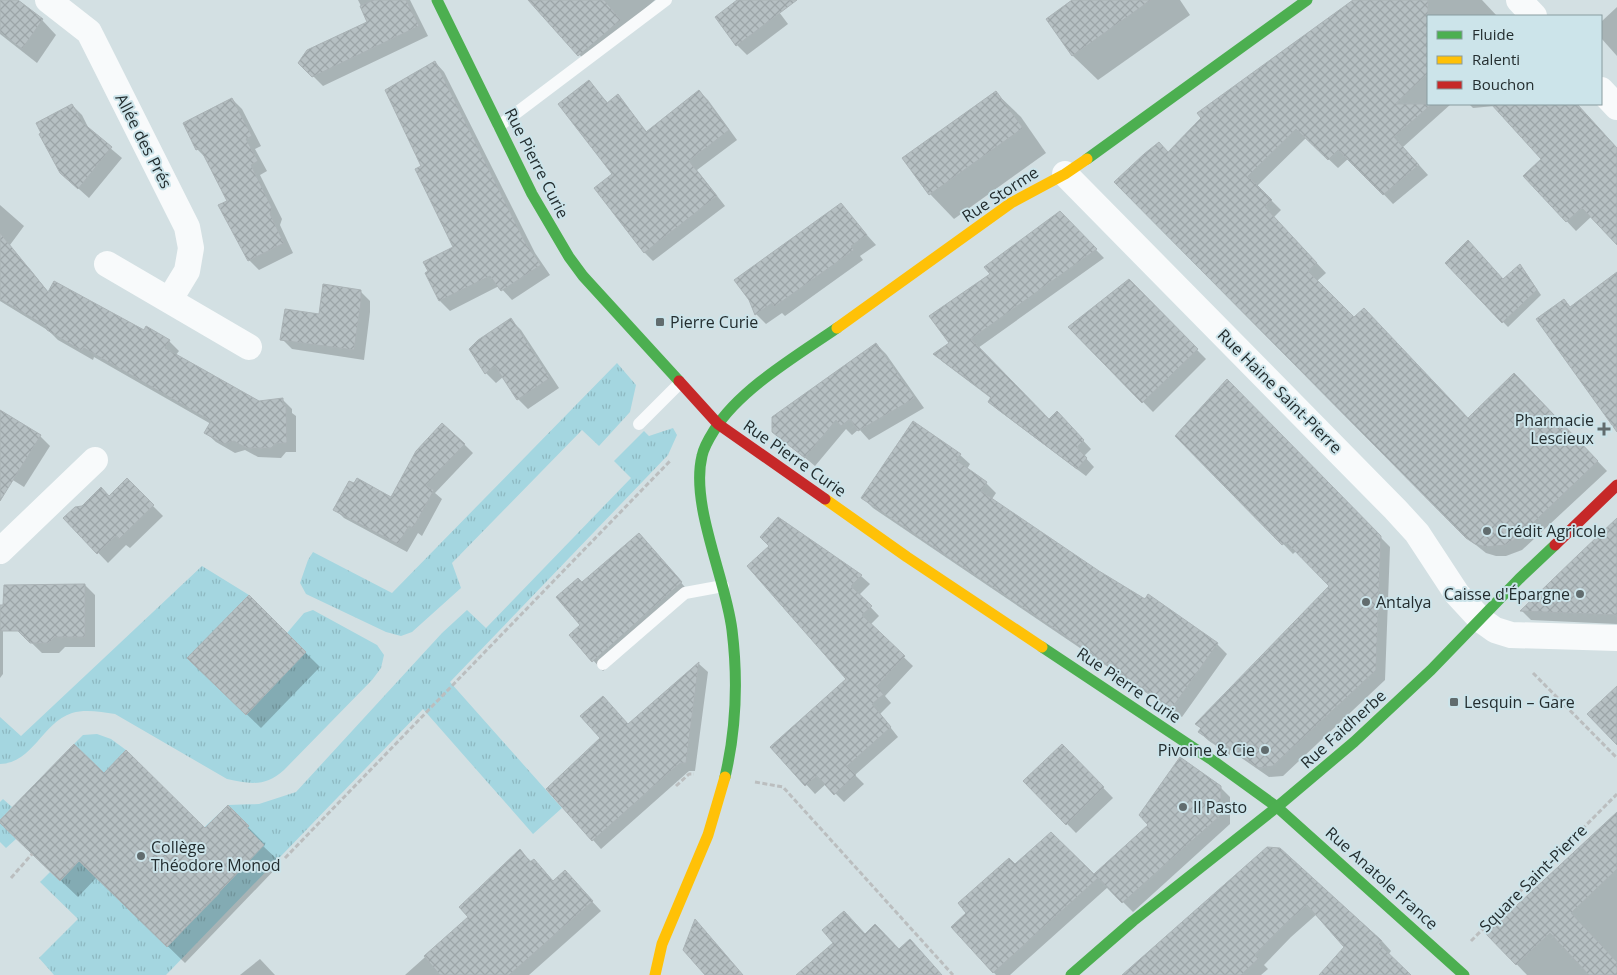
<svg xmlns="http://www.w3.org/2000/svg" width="1617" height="975" viewBox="0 0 1617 975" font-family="'Open Sans',sans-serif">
	<defs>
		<pattern id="grass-tufts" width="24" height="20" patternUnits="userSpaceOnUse" patternTransform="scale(1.25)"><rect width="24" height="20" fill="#a4d6e0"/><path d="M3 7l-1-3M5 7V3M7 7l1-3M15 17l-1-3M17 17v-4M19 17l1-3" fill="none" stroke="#8db8c0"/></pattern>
		<pattern id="building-cross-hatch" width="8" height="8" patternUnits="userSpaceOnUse" patternTransform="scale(1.25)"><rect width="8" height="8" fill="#b6c0c3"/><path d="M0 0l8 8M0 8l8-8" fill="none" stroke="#9ca5a8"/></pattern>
	</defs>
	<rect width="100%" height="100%" fill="#d3e0e3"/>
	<g fill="url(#grass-tufts)">
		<polygon points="617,363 636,385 630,412 599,446 582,430 452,563 461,588 412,632 401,636 386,632 306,594 300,583 308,560 313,552 392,593"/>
		<polygon points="673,428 677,435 668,455 450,682 562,808 533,834 423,709 166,975 54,975 39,958 78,919 40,882 50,872 60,881 79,861 168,946 220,893 178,852 228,805 259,804 296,792 442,633 467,610 486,628 631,478 614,461 644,431 649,436"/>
		<path d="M202,566L249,595L188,658L245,714L306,652L287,633L304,613L313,610L377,645L384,655L381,668L372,680L284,770C265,787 250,784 227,779L115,714C101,712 86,709 72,713C42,723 33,763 0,764V717L21,736Z"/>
		<polygon points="97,734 111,739 126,750 104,773 74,744 83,735"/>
		<polygon points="3,799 12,807 0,820 0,802"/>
		<polygon points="0,823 16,839 6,848 0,842"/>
	</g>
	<g fill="#0003">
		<polygon points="0,0 16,0 42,20 56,35 37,63 0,34"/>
		<polygon points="358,0 410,0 428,36 323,86 300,63 369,22"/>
		<polygon points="535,0 655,0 625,26 588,64 532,2"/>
		<polygon points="740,0 770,0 788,24 747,55 737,45"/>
		<polygon points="1075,0 1180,0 1190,15 1098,80 1073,56 1047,19"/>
		<polygon points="1356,0 1482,0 1497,16 1428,16 1428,104 1451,104 1403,147 1428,175 1393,204 1349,158 1338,168 1306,138 1257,186 1281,210 1274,217 1326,273 1317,281 1354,319 1469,420 1524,384 1607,471 1522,550 1506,556 1496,556 1486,553 1466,537 1168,153"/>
		<polygon points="1617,7 1617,56 1601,38 1601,22"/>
		<polygon points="435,62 444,72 535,253 550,275 512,300 499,286 450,311 440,301 427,274 454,248 423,166"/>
		<polygon points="589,82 608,103 618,96 626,105 647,132 699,91 708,100 737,140 697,170 725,206 653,261 644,252 614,174"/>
		<polygon points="996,93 1021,117 1046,153 954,219 930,194"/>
		<polygon points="232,99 242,109 261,146 255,149 267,171 260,175 282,219 280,225 293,253 259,270 249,260 228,202 206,158 197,149"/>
		<polygon points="1469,104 1576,104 1617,149 1617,244 1592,216 1576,231 1524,176 1543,160 1495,106 1473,108"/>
		<polygon points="72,105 82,115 90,131 122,158 89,198 61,173"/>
		<polygon points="0,205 24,226 7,249 30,269 49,293 169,341 179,351 176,355 259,402 282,399 292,409 292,413 296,416 296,452 286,452 281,458 258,457 245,450 235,453 216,442 206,433 211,424 94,357 93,360 58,340 49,331 0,301"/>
		<polygon points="840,205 876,245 860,256 863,260 785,316 782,313 766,324 756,314"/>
		<polygon points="1060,213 1104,258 978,348 1049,421 1065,421 1091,449 1084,456 1094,467 1086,476 998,410 989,402 992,399 943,362 935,354 951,343 992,274"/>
		<polygon points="1446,263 1504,281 1524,270 1541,295 1508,327"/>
		<polygon points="1128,280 1206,359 1153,412 1070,327"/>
		<polygon points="360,291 370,301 370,312 364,360 292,349 282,339"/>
		<polygon points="511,320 521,330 559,388 528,409 518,399 503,377 496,383 486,373 470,349"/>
		<polygon points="876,344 886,354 924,408 869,440 859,429 852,435 846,429 815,466 773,431"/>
		<polygon points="1227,381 1390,547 1385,680 1283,776 1269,777 1230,750 1230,755 1209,741 1199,732 1331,586 1296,551 1293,554 1177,436"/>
		<polygon points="0,411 40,436 50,446 24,487 0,472"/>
		<polygon points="464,444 473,453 435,493 442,499 422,536 418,533 407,552 344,518 335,509 392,498"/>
		<polygon points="960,455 970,464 967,469 986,483 996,493 992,499 1098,572 1145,601 1148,596 1217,644 1227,654 1182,717 873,508 863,498"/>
		<polygon points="127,480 163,516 130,548 126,545 108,563 65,518 82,507 109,497"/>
		<polygon points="1617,520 1617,624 1531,620 1522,611"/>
		<polygon points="648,544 690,593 603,671 570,635 582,625 582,584"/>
		<polygon points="749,566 861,576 870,584 859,595 879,616 870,625 913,666 885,696 891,703 880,714 898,737 855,775 864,784 844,802 826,784 815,794 772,747 848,679"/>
		<polygon points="85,585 95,595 95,647 65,647 59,653 42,653 4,616"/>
		<polygon points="249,597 320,667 261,728 189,658"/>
		<polygon points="0,624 3,627 3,674 0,678"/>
		<polygon points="699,664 708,672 695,771 689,771 601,849 548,789 628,726"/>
		<polygon points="1062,745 1113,798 1076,833 1025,781"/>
		<polygon points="104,775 205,830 228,807 265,844 263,846 281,863 185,963 97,877 78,897 17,839"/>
		<polygon points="1220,787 1230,797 1230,824 1133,912 1108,887 1010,975 996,975 953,927 1094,875"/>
		<polygon points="1617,813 1617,975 1527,975 1488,934"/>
		<polygon points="1280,849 1382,941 1391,951 1388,955 1409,975 1320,975 1345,947 1317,914 1291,937 1264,965 1268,969 1261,975 1124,975"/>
		<polygon points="520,851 554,882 574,882 601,911 529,975 405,975 470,917"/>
		<polygon points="260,959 275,975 240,975"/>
	</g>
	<g fill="url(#building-cross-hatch)" stroke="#aab3b6">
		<polygon points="0,0 18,0 43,19 22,49 0,32"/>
		<polygon points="374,0 406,0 419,26 312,77 298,63 307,50 367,22 360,6"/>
		<polygon points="528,0 604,0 621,20 578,56"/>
		<polygon points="737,0 797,0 736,46 715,17"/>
		<polygon points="1072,0 1151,0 1072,56 1046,19"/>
		<polygon points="1353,0 1428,0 1428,73 1396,104 1432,104 1394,137 1419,165 1383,195 1338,150 1328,160 1296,129 1248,176 1272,200 1265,207 1317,263 1308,271 1354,317 1364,308 1468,418 1514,373 1598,461 1516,539 1505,545 1486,547 1475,544 1466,538 1114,182 1144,154 1159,142 1168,152 1201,118 1197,113"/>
		<polygon points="435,61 525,242 541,265 501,291 490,276 439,301 425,273 428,271 423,262 453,247 415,169 421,166 385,90"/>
		<polygon points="589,80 607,103 618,94 646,132 699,90 729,130 689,161 717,196 644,253 594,188 612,174 558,104"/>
		<polygon points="996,91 1023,128 929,195 902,158"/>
		<polygon points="232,98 252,136 246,139 258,161 251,165 272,208 270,214 284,243 248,261 218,205 227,201 200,148 196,150 183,123"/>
		<polygon points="72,104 83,123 112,147 78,189 60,173 39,134 41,133 36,123"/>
		<polygon points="1491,104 1577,104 1617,148 1617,245 1582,208 1566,222 1523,176 1541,159"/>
		<polygon points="841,203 867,235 851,246 854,250 774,307 772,303 755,315 749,300 734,280"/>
		<polygon points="1060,211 1097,249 971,339 1049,419 1057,411 1084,440 1077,447 1087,458 1077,469 988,402 991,397 933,354 949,343 929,316 990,274 984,267"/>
		<polygon points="0,233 48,292 54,281 144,330 146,326 170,340 165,348 259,401 283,398 283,405 286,405 287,443 276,443 271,448 246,448 234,441 224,444 204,433 211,421 84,348 82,351 47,330 46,326 0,299"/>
		<polygon points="1468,240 1503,279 1520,264 1537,290 1502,323 1445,263"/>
		<polygon points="1617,272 1617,432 1536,319 1564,299 1570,307"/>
		<polygon points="1129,279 1198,349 1142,403 1068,327"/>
		<polygon points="323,284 361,290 361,302 354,350 280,340 285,309 319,314"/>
		<polygon points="511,318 550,378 517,400 495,366 485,374 469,349 478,340"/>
		<polygon points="876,343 915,398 858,431 850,419 841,426 836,420 805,458 772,432 772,417"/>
		<polygon points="1227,379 1381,536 1376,670 1273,766 1258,768 1221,741 1221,747 1198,732 1201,728 1195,724 1329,586 1286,542 1282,545 1175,436"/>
		<polygon points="0,410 41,435 0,501"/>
		<polygon points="913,421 961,454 956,460 987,482 981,491 1099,571 1145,599 1148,594 1218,643 1172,708 861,498"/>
		<polygon points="442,423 465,444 426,485 434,490 413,528 409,526 398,544 333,510 349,481 354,483 357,478 391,497 416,451"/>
		<polygon points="127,478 154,505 119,539 116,536 97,554 63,518 75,507 82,506 101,487 109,496"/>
		<polygon points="778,517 862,575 851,586 872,606 862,615 905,656 877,686 884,694 872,704 891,727 847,766 856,775 834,795 817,776 805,786 770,747 846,679 747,566 769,546 760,537"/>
		<polygon points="1617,518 1617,615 1520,611 1579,554"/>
		<polygon points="639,533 682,582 592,662 569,635 580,625 556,597 578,578 582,582"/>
		<polygon points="85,584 85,637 55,637 49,643 30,643 18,631 0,631 0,605 3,605 4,585"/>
		<polygon points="249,595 306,652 246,715 187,658"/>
		<polygon points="699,662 686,763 680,763 592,841 546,789 600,738 580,716 603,696 628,724"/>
		<polygon points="1617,686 1617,745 1587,714"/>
		<polygon points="74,744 104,773 126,750 205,828 228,805 249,826 247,828 264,845 167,947 79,861 60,881 0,823 0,820"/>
		<polygon points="1062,744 1104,787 1066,825 1023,781"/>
		<polygon points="1180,757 1221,786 1221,815 1122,903 1098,878 993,973 951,927 966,913 958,903 1009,858 1015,864 1051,832 1094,874 1148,825 1139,815"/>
		<polygon points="1617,812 1617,869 1571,913 1617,962 1617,975 1589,975 1550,933 1516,965 1486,934"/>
		<polygon points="1267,847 1280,848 1382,941 1379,944 1411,975 1319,975 1344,947 1307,905 1281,928 1255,955 1259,958 1241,975 1122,975"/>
		<polygon points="520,849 530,862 534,859 553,881 565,870 593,901 509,975 440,975 424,956 468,917 459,907"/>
		<polygon points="844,911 865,934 875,924 899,949 910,939 942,975 796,975 833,943 822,930"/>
		<polygon points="695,919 743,975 705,975 683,950"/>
	</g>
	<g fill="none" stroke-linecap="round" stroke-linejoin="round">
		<g stroke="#bbbebf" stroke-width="3" stroke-dasharray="5 2.5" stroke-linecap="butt">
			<polyline points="1533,673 1617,758"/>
			<polyline points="755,782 783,787 953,975"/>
			<polyline points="676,786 689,774 694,774"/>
			<polyline points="285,858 670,461"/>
			<polyline points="11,878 32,854"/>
			<polyline points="1471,941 1617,794"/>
		</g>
		<g stroke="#f8fafb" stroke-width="12">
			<polyline points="499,126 666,0"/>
			<polyline points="639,424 679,384"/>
			<polyline points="603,664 685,593 723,586"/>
		</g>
		<g stroke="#f8fafb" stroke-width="26">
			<polyline points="48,0 89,32 187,227 191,248 187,271 170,299"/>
			<polyline points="1519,0 1534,16"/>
			<polyline points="1601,90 1617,107"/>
			<polyline points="1065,174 1395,509 1417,533 1457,594 1481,620 1495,630 1511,635 1617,638"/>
			<polyline points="107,264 249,347"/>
			<polyline points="0,551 95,460"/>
		</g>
		<g stroke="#4caf50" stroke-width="11">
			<polyline points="437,0 532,194 569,257 583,276 679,381"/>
			<polyline points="1087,159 1307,0"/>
			<polyline points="1042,647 1212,760 1277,807 1464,975"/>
			<path d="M725,777C736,730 738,679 732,630C726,579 690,505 702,456C704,446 710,437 715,429C740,389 798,355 837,328"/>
			<polyline points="1071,975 1133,921 1277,807 1354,742 1431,670 1519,579 1555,545"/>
		</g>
		<g stroke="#ffc107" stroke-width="11">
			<polyline points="837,328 1011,203 1065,174 1087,159"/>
			<polyline points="825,499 907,557 1042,647"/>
			<polyline points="655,975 662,944 708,835 725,777"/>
		</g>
		<g stroke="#c62828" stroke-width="11">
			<polyline points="679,381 718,424 825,499"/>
			<polyline points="1555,545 1617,485"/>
		</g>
	</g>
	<g fill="#616c6e" stroke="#cce4ea" stroke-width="2">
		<rect x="655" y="317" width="10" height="10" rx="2.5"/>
		<path d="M1601.5 421.5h5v5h5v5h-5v5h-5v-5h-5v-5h5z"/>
		<circle cx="1487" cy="531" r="5"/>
		<circle cx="1580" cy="594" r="5"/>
		<circle cx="1366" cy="602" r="5"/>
		<rect x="1449" y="697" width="10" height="10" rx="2.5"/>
		<circle cx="1265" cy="750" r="5"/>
		<circle cx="1183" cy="807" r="5"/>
		<circle cx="141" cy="856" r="5"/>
	</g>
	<g text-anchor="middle" stroke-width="4" stroke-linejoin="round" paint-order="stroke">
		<g font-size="16" fill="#232d2f" stroke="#cce4ea">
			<text transform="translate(144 141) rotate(63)" y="6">Allée des Prés</text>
			<text transform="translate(537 163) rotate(63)" y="6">Rue Pierre Curie</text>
			<text transform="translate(1000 194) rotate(-33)" y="6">Rue Storme</text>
			<text transform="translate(1280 391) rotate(45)" y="6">Rue Haine Saint-Pierre</text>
			<text transform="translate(795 458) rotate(35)" y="6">Rue Pierre Curie</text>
			<text transform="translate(1129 685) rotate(34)" y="6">Rue Pierre Curie</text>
			<text transform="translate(1343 729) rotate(-42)" y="6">Rue Faidherbe</text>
			<text transform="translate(1382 878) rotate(42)" y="6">Rue Anatole France</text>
			<text transform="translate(1533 878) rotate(-45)" y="6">Square Saint-Pierre</text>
		</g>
		<g font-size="16" fill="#232d2f" stroke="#cce4ea" text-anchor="start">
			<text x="670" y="328">Pierre Curie</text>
			<text x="1594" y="426" text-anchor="end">Pharmacie<tspan x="1594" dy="18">Lescieux</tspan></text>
			<text x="1497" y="537">Crédit Agricole</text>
			<text x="1570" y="600" text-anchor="end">Caisse d'Épargne</text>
			<text x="1376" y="608">Antalya</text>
			<text x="1464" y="708">Lesquin – Gare</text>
			<text x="1255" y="756" text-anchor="end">Pivoine &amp; Cie</text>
			<text x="1193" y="813">Il Pasto</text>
			<text x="151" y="853">Collège<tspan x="151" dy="18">Théodore Monod</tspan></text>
		</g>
	</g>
	<rect x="1427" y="15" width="175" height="90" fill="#cce4ea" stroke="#889b9f"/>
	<rect x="1437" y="31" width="25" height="8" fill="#4caf50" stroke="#889b9f"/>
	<text x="1472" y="40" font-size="15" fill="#232d2f">Fluide</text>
	<rect x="1437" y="56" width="25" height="8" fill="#ffc107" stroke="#889b9f"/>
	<text x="1472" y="65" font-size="15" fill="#232d2f">Ralenti</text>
	<rect x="1437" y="81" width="25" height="8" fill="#c62828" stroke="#889b9f"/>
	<text x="1472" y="90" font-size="15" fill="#232d2f">Bouchon</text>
</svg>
